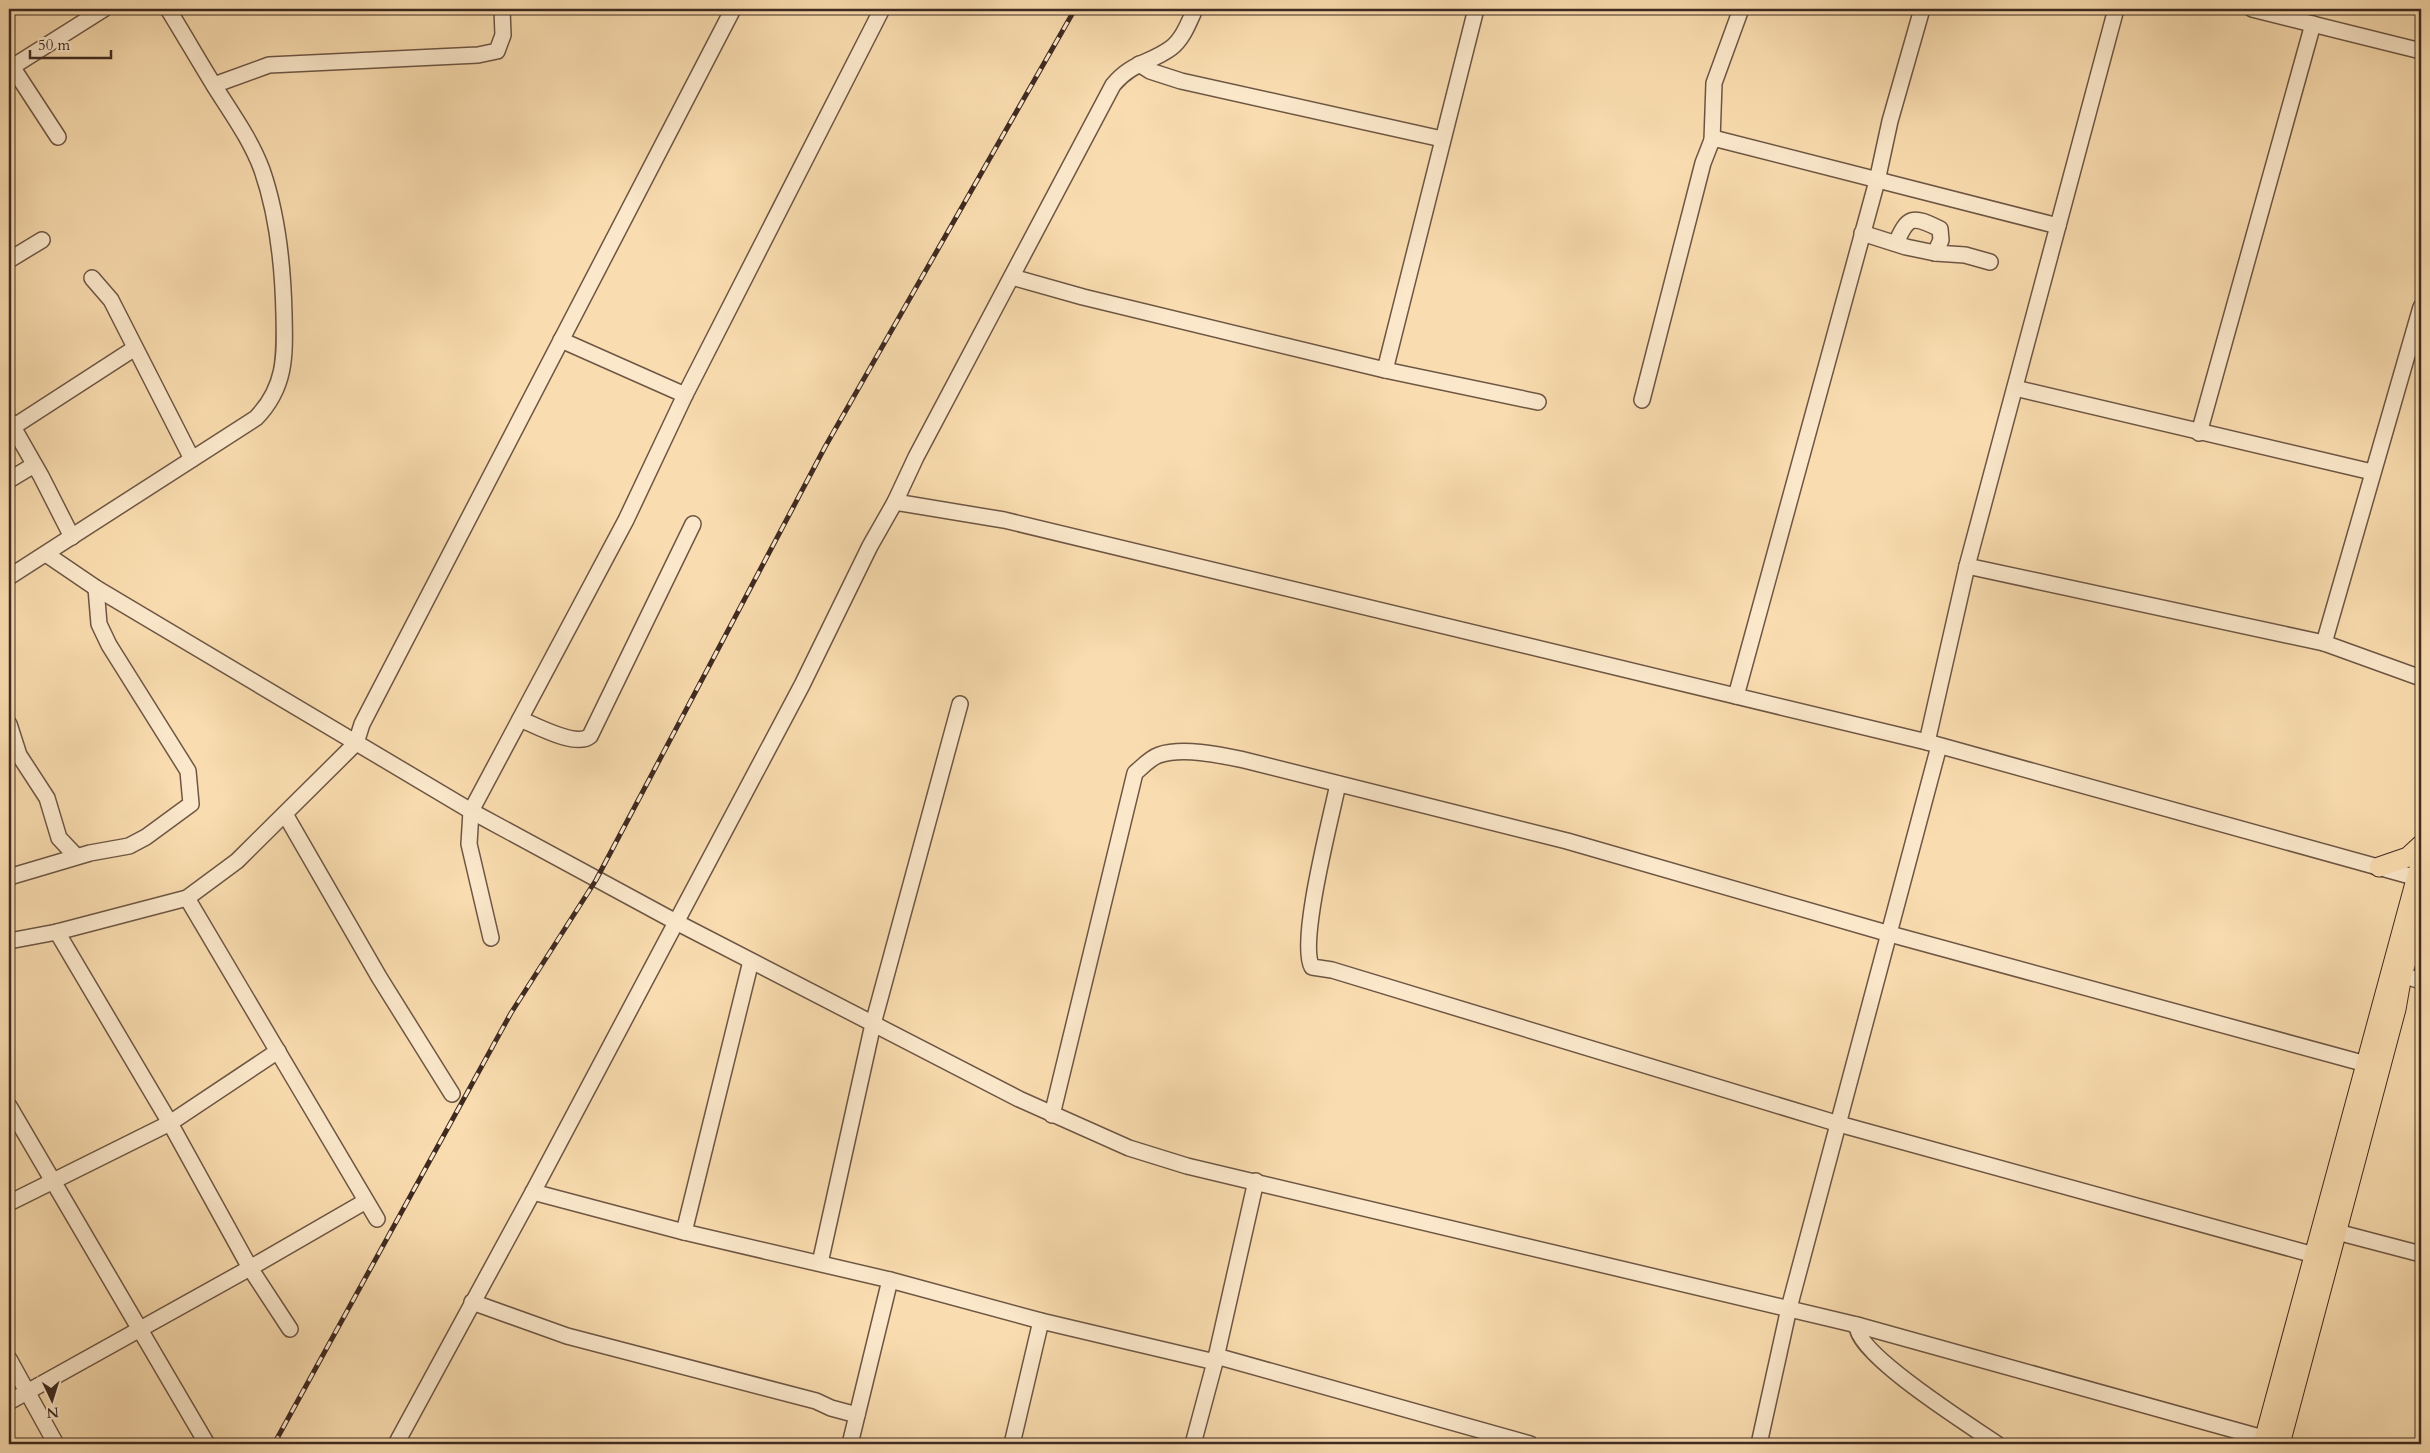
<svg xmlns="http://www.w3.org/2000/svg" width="2430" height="1453" viewBox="0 0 2430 1453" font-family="Cardo,serif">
	<rect width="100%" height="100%" fill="#f9dcaf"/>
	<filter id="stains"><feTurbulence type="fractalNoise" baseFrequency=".004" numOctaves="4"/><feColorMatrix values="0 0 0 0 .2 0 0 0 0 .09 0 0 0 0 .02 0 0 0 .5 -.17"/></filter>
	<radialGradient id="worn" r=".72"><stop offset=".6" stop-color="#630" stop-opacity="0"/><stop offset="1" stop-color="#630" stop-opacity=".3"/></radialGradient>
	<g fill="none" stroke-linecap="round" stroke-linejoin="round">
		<defs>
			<g id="minor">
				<polyline points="2252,9 2421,51"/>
				<polyline points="9,62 58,137"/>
				<polyline points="1139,64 1150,71 1181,81 1442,139"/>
				<polyline points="12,67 104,9"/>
				<polyline points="214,85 269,65 478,55 497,51 503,35 502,9"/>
				<polyline points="1712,140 1714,83 1741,9"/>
				<polyline points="1862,233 1906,247 1935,253 1965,255 1990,262"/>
				<path d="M1896,243C1908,216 1912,215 1940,229L1941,240L1935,253"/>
				<polyline points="9,260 42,240"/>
				<polyline points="1012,277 1083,297 1385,370 1538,402"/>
				<polyline points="92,278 111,300 192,459"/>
				<polyline points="561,340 685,395"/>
				<polyline points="1385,370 1476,9"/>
				<polyline points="2015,388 2372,472"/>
				<polyline points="1642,400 1703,163 1712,140 1717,139 2058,226"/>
				<polyline points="9,420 41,476 72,537"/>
				<polyline points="13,427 135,348"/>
				<polyline points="2199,433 2313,24"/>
				<polyline points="9,480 34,465"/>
				<path d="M895,502L916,457L1113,85C1132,62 1149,64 1171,48C1183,39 1189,22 1195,9"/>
				<polyline points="46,554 96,588 471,811 676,922 1019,1099 1129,1148 1187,1166 1857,1325 2274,1441"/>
				<polyline points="1967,566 2324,643 2421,678"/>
				<path d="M9,577L256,418C286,387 285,356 284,315C283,266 278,216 262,170C251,140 232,114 215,87C199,61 184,35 168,9"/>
				<polyline points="2324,643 2421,307"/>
				<polyline points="1736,696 1877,181 1890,121 1922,9"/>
				<path d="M520,719C535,725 576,748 590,736L693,524"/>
				<polyline points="9,724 19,755 47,798 59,838 76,856"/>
				<polyline points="1927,742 1967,566 2116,9"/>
				<path d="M1338,784C1331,818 1298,943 1312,967L1332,970L1839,1124L2314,1255"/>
				<polyline points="285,814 379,977 452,1094"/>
				<polyline points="9,877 90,853 129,846 146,837 191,804 188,771 109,645 99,624 96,588"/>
				<polyline points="187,898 377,1219"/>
				<polyline points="57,932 170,1123 250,1268 290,1329"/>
				<polyline points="491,938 469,844 471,811 626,520 685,395 882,9"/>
				<polyline points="9,941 57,932 187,898 237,861 356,743 362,724 733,9"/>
				<polyline points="2402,975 2421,981"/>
				<polyline points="9,1106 207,1444"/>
				<path d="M1052,1115L1135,773C1142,767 1150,758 1159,755C1183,747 1220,755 1244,760L1567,841L1890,934L2366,1064"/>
				<polyline points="533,1192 684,1232 890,1280 1041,1321 1215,1362"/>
				<polyline points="9,1203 170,1123 278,1051"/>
				<polyline points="684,1232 751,961"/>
				<polyline points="2337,1232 2421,1254"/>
				<polyline points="820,1263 873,1024 960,704"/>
				<polyline points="472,1302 567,1336 816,1401 831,1408 857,1415"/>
				<path d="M1857,1325C1855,1354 1971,1426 1997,1444"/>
				<polyline points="1216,1356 1530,1444"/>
				<polyline points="9,1359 56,1444"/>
				<polyline points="9,1402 250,1268 366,1201"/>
				<polyline points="396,1444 533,1192 802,685 870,546 895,502 1004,520 1927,742 2421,879"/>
				<polyline points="850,1444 890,1280"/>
				<polyline points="1012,1444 1041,1321"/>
				<polyline points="1193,1444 1215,1362 1256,1181"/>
				<polyline points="1759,1444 1789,1308 1939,746"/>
			</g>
			<g id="major">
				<polyline points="2379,867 2408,857 2421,845"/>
				<polyline points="2263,1444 2421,861"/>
				<polyline points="2280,1444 2396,1009 2402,975 2421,915"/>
			</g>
		</defs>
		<use href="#minor" stroke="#6e5644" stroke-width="18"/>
		<use href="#major" stroke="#3f2a21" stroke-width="21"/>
		<use href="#minor" stroke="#fbe8cb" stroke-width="15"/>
		<use href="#major" stroke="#f9dcaf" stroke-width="19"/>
		<defs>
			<polyline id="rail" points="274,1444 511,1013 596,880 825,447 1075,9"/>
		</defs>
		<use href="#rail" stroke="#3f2a21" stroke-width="5"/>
		<use href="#rail" stroke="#fbe8cb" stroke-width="3" stroke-dasharray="9" stroke-linecap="butt"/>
	</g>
	<rect width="2430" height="1453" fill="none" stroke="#f9dcaf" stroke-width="30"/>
	<rect x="10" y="10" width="2410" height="1433" fill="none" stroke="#3f2a21" stroke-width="2.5"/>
	<rect x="15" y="15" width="2400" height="1423" fill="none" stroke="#3f2a21"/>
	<g transform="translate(52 1400) rotate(176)" stroke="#fbe8cb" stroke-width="4" paint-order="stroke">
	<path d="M0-4L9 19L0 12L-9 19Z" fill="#3f2a21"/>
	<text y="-8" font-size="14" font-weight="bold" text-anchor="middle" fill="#3f2a21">N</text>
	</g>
	<path d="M30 50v8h81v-8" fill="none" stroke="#3f2a21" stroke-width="2.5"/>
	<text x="38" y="50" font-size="15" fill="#3f2a21" stroke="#fbe8cb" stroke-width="4" paint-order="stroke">50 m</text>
	<rect width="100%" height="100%" filter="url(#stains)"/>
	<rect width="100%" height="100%" fill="url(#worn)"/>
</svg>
